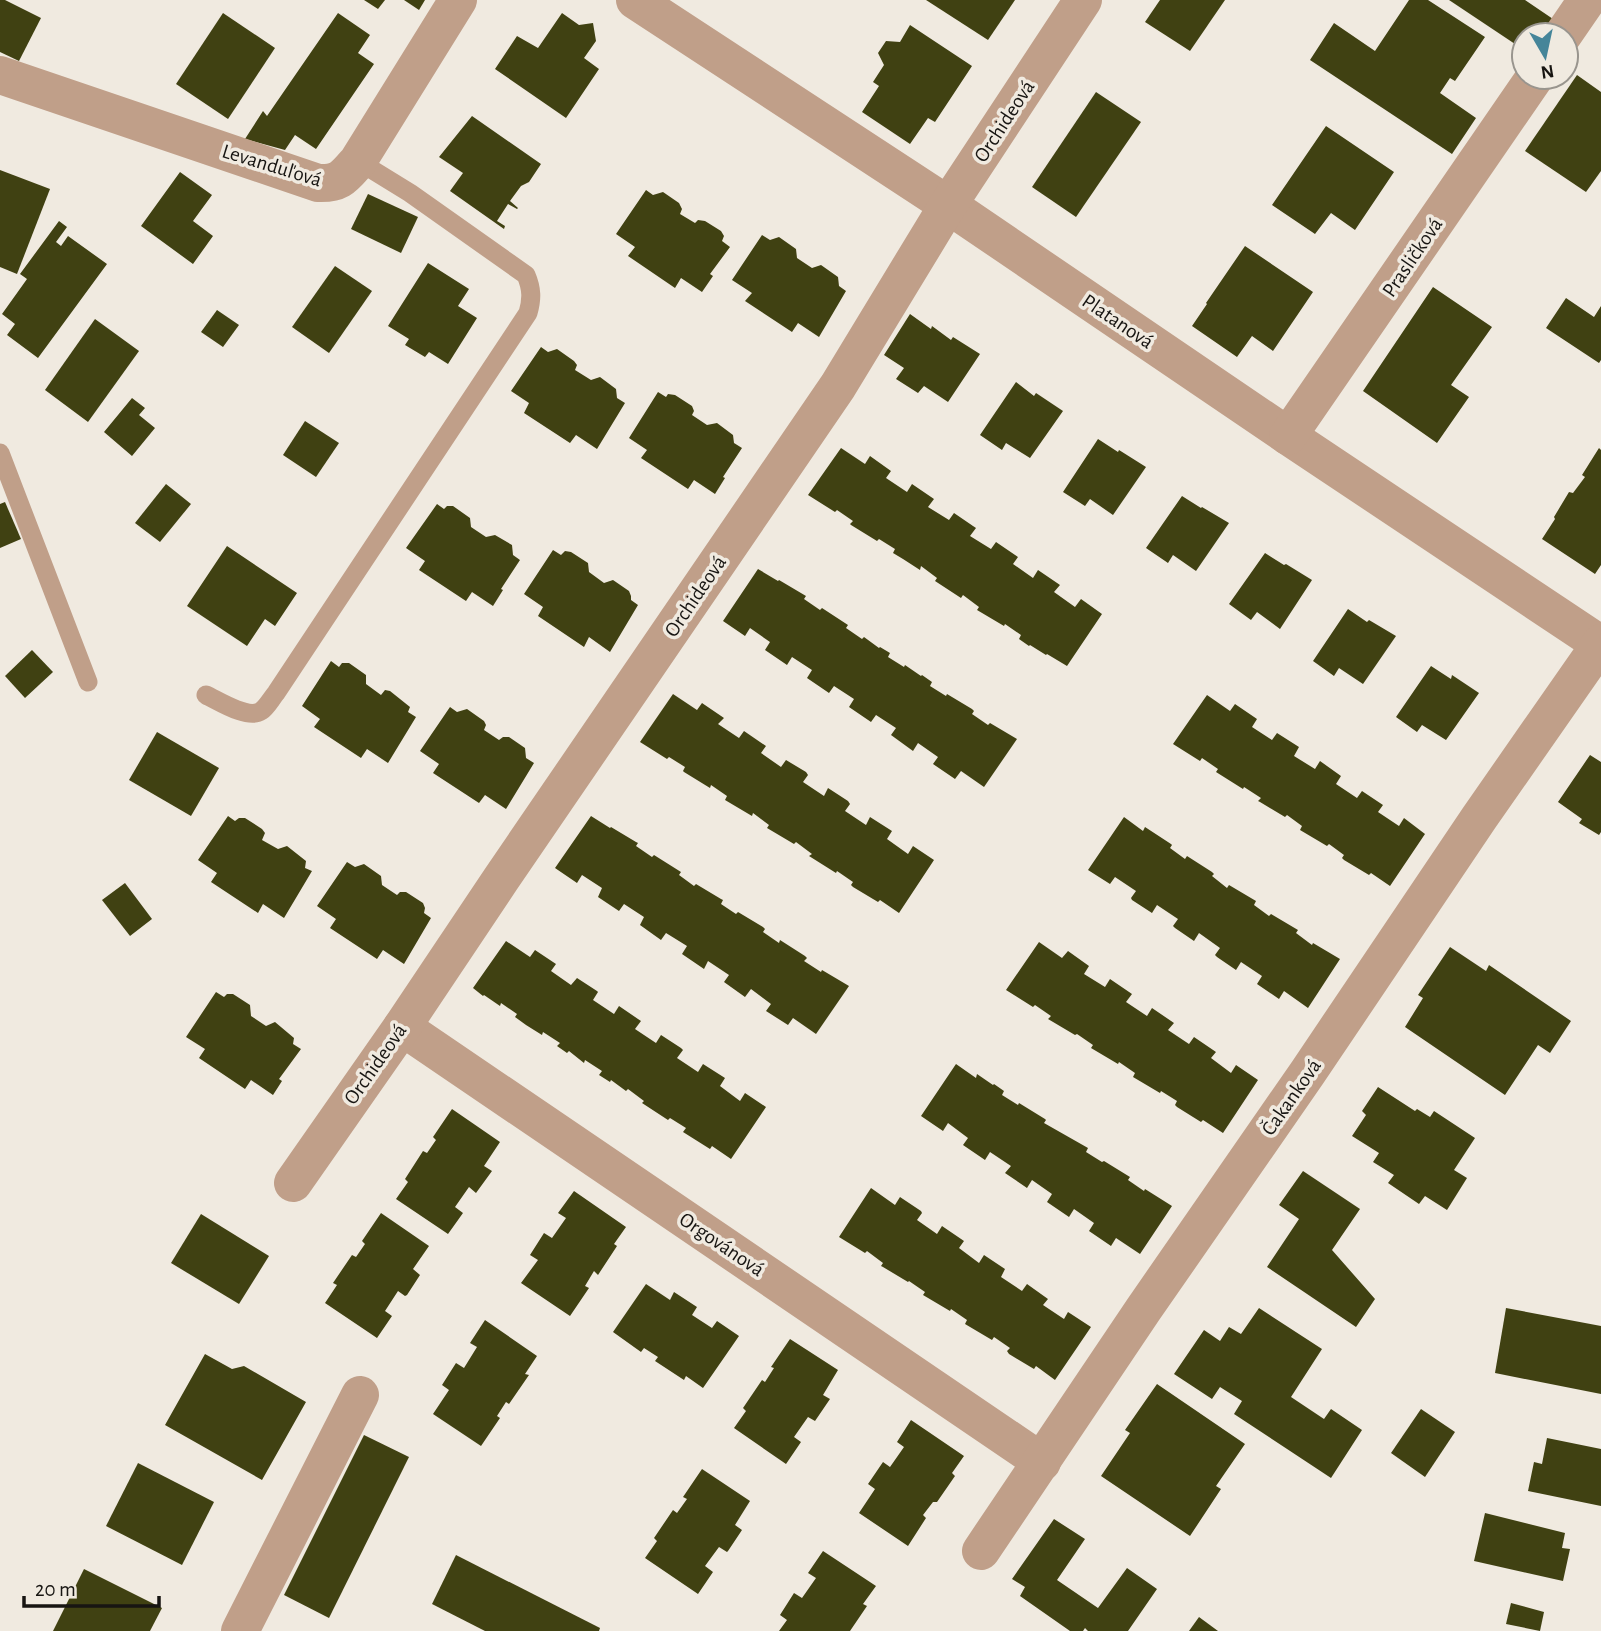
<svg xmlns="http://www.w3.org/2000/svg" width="1601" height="1631" viewBox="0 0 1601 1631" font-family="'Alegreya Sans',sans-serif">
	<rect width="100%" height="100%" fill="#f0eae0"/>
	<g fill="#404112">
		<polygon points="0,0 5,0 41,18 19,61 0,52"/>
		<polygon points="364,0 385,0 378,9"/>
		<polygon points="404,0 425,0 419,10"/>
		<polygon points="926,0 1015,0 988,40"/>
		<polygon points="1160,0 1225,0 1190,51 1145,22"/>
		<polygon points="1409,0 1428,0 1485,37 1455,81 1450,78 1440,93 1476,118 1452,154 1310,60 1334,23 1375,51"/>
		<polygon points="1449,0 1525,0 1553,19 1542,35 1524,35 1524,50"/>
		<polygon points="223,13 275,48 228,119 176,84"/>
		<polygon points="338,13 370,35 358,53 374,64 316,149 295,135 285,150 245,139 263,111 267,116"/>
		<polygon points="562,13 579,25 593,23 596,41 584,58 599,69 566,118 495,69 517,36 538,48"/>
		<polygon points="910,25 972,66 935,122 928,118 910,144 862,112 879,86 873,82 884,65 878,53 886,41 900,42"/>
		<polygon points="1577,75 1601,92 1601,171 1586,192 1525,151"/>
		<polygon points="1096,92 1141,122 1076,217 1032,187"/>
		<polygon points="472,116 541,164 529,182 521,186 510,201 518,208 517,209 508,204 497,221 505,226 504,229 450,191 463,173 439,157"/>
		<polygon points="1326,126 1394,172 1355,230 1331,213 1315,234 1272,205"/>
		<polygon points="0,170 50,189 17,274 0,267"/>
		<polygon points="180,172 212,195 193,221 213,236 193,264 141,226"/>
		<polygon points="646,190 653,195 663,192 679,203 682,209 680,214 695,223 698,220 705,221 721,231 724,236 722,241 730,247 710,274 713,276 702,292 681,278 675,288 628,256 635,247 616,234"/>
		<polygon points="368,194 418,217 401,253 351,229"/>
		<polygon points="59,221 67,227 56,242 61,246 68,236 107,264 38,358 7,335 15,324 2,314 27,279 20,274"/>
		<polygon points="762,235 770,240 779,237 796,249 797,258 812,268 821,265 838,277 839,286 846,291 819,337 798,323 792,332 745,301 752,293 732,280"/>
		<polygon points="1245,246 1313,292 1273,351 1252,336 1237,357 1192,326 1207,304 1206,303"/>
		<polygon points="428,263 469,289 458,306 477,318 448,364 429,352 425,357 405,345 409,339 388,326"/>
		<polygon points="335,266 372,291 329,353 292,327"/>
		<polygon points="1433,287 1492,327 1451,385 1469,397 1437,443 1363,391"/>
		<polygon points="1566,298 1594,317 1601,306 1601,360 1599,363 1546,328"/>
		<polygon points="217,310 239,325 223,347 201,332"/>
		<polygon points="910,314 931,329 932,326 951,340 953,337 980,354 948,402 924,386 918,393 896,379 904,368 884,355"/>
		<polygon points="95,319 139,351 88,422 45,390"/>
		<polygon points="541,347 548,352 557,349 574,361 577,365 575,370 591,380 600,377 616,389 617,398 625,403 597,449 576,435 570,443 524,413 529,403 511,391"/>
		<polygon points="1016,382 1034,396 1036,393 1063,411 1030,458 1006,443 1002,450 980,435"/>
		<polygon points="658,392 666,397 668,394 675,395 692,406 694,411 692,415 707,425 717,423 733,435 734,443 742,448 723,477 725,478 715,494 694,480 688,489 641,458 647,450 629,438"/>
		<polygon points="132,398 145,408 139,415 155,428 132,456 104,432"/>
		<polygon points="305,421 339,443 316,477 283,455"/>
		<polygon points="1098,439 1118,452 1119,450 1146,467 1113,515 1090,499 1085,506 1063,492"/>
		<polygon points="841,448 865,464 870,456 891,471 886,478 907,492 912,484 934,499 928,507 949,520 954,513 973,526 976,528 970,536 991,549 996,542 1018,557 1013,564 1033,578 1038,570 1060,585 1054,592 1075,607 1081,599 1102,614 1067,666 1047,654 1046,655 1030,645 1029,646 1019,639 1021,635 1005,624 1004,626 977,610 979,607 963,595 961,598 935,581 937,578 921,566 920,570 903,559 893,553 895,549 879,539 877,541 851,525 850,524 853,521 837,510 835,512 808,495"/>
		<polygon points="1599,448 1601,450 1601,565 1595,574 1542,539 1555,519 1554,517 1569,492 1573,493 1585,477 1582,475"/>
		<polygon points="166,484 191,504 160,542 135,523"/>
		<polygon points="1182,496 1201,508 1202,507 1229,523 1196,571 1173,555 1168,563 1146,548"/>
		<polygon points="5,502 21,539 0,548 0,504"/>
		<polygon points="437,504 444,509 447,506 453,506 470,518 471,527 486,537 495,535 512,545 513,555 520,560 501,589 503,590 493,606 472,592 466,601 419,570 425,561 406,548"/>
		<polygon points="227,546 297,593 275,626 265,619 247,646 187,606"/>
		<polygon points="553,550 561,555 565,551 571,552 588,563 589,572 604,583 613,580 629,591 631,596 631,600 638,605 610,652 589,637 584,647 538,616 543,607 524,594"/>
		<polygon points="1265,553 1284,565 1286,564 1312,580 1280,629 1257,612 1251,620 1229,604"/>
		<polygon points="758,569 778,581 779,580 806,596 804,599 820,610 822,608 848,625 846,628 862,639 864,637 879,648 880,647 890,653 888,657 904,667 905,665 921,676 922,675 932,682 930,686 946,696 947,694 972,709 974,711 972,714 988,725 990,723 1017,739 984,787 961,771 955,779 933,764 938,757 918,743 913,751 891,735 896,728 876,715 871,722 849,707 854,699 834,686 829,693 807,678 812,670 792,657 787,665 765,650 770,642 750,628 745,636 723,621"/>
		<polygon points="1348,609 1367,622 1369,620 1396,636 1363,684 1339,668 1334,676 1313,661"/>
		<polygon points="32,650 53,672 25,698 5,676"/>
		<polygon points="331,661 339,667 342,663 349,663 366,675 366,684 381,695 385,690 390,691 410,707 408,712 416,717 388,763 367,749 361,758 314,727 320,719 302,706"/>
		<polygon points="1431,666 1451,679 1452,675 1479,693 1446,740 1422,725 1417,732 1396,717"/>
		<polygon points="673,694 697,710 702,703 724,718 718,724 739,738 744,731 766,746 761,753 781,767 786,760 806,772 808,775 803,782 824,796 828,788 848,801 850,804 845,811 866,825 870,817 892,831 887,839 908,854 913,846 934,860 899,913 880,900 878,902 853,887 851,885 853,882 837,871 836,873 809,856 812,854 796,842 794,844 767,828 769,825 753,813 752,816 725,800 727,796 711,785 710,788 684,772 683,771 685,767 669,757 667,759 640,742"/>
		<polygon points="1207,695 1230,711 1235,704 1257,719 1252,727 1272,740 1277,733 1299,747 1294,756 1315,769 1320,761 1341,776 1336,784 1357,798 1362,791 1383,805 1378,812 1399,826 1404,818 1425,834 1390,886 1371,873 1369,875 1344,860 1342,858 1344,855 1329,844 1327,846 1300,830 1302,826 1287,815 1285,817 1260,802 1258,801 1261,798 1244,787 1243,789 1216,772 1218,769 1202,758 1200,761 1173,744"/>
		<polygon points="450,707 457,712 467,709 484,721 486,725 484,730 499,740 503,737 509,737 525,748 526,758 534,763 506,809 485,795 479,803 433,773 439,764 420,751"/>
		<polygon points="157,732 219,768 191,816 129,780"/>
		<polygon points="1590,755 1601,762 1601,832 1599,835 1579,823 1582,819 1558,802"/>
		<polygon points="228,816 235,821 239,818 245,818 262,829 265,833 262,840 278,849 287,846 306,861 305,868 312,871 284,918 263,904 258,913 211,882 217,873 198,860"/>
		<polygon points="591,816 610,828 611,827 636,842 638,843 636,846 652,857 654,855 681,872 679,875 694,886 696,884 721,899 723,900 721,904 736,914 738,912 763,927 765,929 763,932 779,943 780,940 805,956 807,958 804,961 821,972 822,970 849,986 816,1034 793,1018 788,1025 766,1011 771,1004 751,989 745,997 724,982 729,975 708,961 704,969 682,954 687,946 666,933 661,940 640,925 644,917 624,904 619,911 598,897 602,888 582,875 577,883 555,868"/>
		<polygon points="1124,817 1143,831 1145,827 1171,844 1172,845 1170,848 1185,859 1187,856 1212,872 1214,874 1212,876 1227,888 1229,885 1256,901 1254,905 1269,916 1271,914 1298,930 1296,933 1312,945 1313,943 1340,959 1308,1008 1284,991 1279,999 1257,984 1262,976 1241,962 1236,970 1217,957 1215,955 1220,948 1199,933 1194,941 1175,928 1173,926 1178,919 1157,905 1152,913 1132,900 1131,898 1136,891 1115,877 1110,884 1088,870"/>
		<polygon points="347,862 355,867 364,864 381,876 382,885 397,895 400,892 406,892 423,903 425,908 424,913 431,918 404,964 383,950 377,959 330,928 336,919 317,906"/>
		<polygon points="125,883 152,919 130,936 102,900"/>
		<polygon points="506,941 530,957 535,950 556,964 551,971 571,985 577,978 597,991 598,992 593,1000 614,1014 619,1006 638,1019 641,1021 635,1029 656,1043 661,1035 681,1048 683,1050 677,1058 698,1072 703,1064 725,1078 720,1086 740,1101 745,1093 766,1107 731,1159 712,1146 710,1149 683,1132 686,1128 670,1118 668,1120 642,1103 644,1101 628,1089 626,1091 611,1080 610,1082 599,1075 602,1071 585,1060 584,1063 569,1051 567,1053 557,1046 560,1043 543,1032 542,1035 526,1025 515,1017 517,1014 501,1003 500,1006 484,995 483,996 473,988"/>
		<polygon points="1039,942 1062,958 1068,951 1089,966 1084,974 1105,987 1110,979 1132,994 1126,1002 1147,1016 1152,1008 1174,1023 1168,1030 1189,1044 1194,1037 1216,1052 1211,1058 1231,1073 1236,1065 1258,1080 1223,1133 1203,1120 1201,1122 1177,1107 1175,1105 1177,1101 1161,1091 1160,1093 1133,1077 1135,1073 1119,1062 1118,1064 1091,1048 1093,1045 1077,1034 1075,1035 1048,1019 1051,1016 1035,1005 1033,1007 1006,990"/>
		<polygon points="1450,947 1486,971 1489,965 1571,1021 1550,1053 1538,1045 1505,1095 1405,1027 1423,998 1418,995"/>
		<polygon points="216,992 224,997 227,994 233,994 250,1005 251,1016 266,1026 275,1022 294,1038 293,1044 301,1049 279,1079 282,1081 273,1095 251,1080 245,1089 199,1058 205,1049 186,1037"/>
		<polygon points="956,1064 976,1078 977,1074 993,1085 994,1084 1004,1091 1002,1095 1018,1105 1019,1103 1045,1119 1046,1120 1044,1123 1088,1148 1086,1152 1102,1162 1104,1161 1130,1177 1128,1180 1144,1191 1145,1189 1172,1206 1140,1254 1116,1238 1111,1246 1089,1231 1094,1223 1074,1209 1069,1217 1047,1202 1052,1194 1032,1180 1027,1188 1005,1173 1011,1166 990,1152 985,1160 963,1145 968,1138 948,1123 943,1131 921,1116"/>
		<polygon points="1378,1087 1415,1111 1417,1109 1430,1117 1434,1111 1475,1138 1454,1170 1467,1178 1447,1210 1425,1196 1419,1204 1388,1183 1394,1175 1373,1162 1379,1153 1352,1136 1366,1115 1362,1111"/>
		<polygon points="452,1109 500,1142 484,1166 492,1171 476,1193 469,1187 455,1207 463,1213 448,1234 396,1199 408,1182 405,1179 423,1151 427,1153 436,1140 433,1137"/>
		<polygon points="1303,1171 1360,1209 1332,1250 1375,1299 1356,1327 1267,1267 1299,1219 1279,1205"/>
		<polygon points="871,1188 895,1205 900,1197 921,1211 922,1213 917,1220 937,1234 942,1226 964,1241 959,1248 979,1263 984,1255 1005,1269 1001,1277 1022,1291 1027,1284 1048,1299 1043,1305 1064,1319 1068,1312 1091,1327 1055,1380 1036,1366 1034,1369 1009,1354 1007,1351 1010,1348 994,1337 992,1340 965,1324 967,1320 951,1309 950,1311 923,1295 925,1292 909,1281 908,1282 883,1267 881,1266 883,1263 867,1251 865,1253 839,1237"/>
		<polygon points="574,1191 626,1227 614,1244 617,1246 598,1275 594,1271 585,1286 589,1288 570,1316 521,1283 538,1260 530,1255 544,1233 552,1238 566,1218 558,1213"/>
		<polygon points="381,1213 429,1246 413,1269 420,1275 407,1295 405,1296 398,1291 385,1311 392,1316 377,1338 325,1303 337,1285 333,1283 352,1255 356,1257 365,1244 362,1241"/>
		<polygon points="201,1214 269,1256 239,1304 171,1263"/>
		<polygon points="646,1284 670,1300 674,1292 697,1307 692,1315 712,1328 717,1321 739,1336 703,1388 686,1376 684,1380 655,1361 658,1357 644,1348 641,1352 613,1332"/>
		<polygon points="1259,1308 1322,1349 1291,1397 1324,1419 1331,1409 1362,1430 1331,1478 1234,1414 1242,1401 1220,1387 1212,1399 1174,1374 1204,1330 1220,1341 1229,1327 1241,1334"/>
		<polygon points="1506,1308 1601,1326 1601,1394 1495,1373"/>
		<polygon points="485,1320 537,1356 525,1374 529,1375 509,1404 506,1402 497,1416 500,1418 481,1446 433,1414 449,1390 442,1385 456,1363 464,1368 477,1347 470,1343"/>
		<polygon points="790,1339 838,1370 823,1395 830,1399 815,1421 808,1417 794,1437 801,1442 786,1464 734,1428 746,1411 743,1408 762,1380 765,1382 774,1368 771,1367"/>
		<polygon points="205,1354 232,1369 244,1366 306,1402 262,1480 165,1425"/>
		<polygon points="1157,1384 1245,1444 1216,1486 1221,1489 1190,1536 1101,1476 1130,1433 1125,1430"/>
		<polygon points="1421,1409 1455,1432 1425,1477 1391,1453"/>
		<polygon points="911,1420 964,1456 952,1473 955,1476 937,1502 933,1502 923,1515 926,1518 908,1546 859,1513 875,1489 868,1484 883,1462 890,1467 904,1447 897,1442"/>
		<polygon points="364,1435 409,1457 329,1618 284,1595"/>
		<polygon points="1547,1438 1601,1449 1601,1506 1528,1491 1534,1462 1542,1464"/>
		<polygon points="138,1463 214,1502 182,1565 106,1526"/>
		<polygon points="702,1469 750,1501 735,1525 742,1530 728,1551 727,1552 719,1547 705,1566 713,1572 698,1594 645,1558 657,1541 654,1538 673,1510 677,1513 687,1499 683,1497"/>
		<polygon points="1485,1513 1565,1533 1562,1548 1570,1549 1563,1581 1474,1561"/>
		<polygon points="1054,1519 1085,1539 1057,1580 1098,1608 1127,1568 1157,1589 1128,1631 1088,1631 1085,1628 1083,1631 1070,1631 1020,1596 1025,1587 1012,1579"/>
		<polygon points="823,1551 876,1586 863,1604 867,1606 850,1631 779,1631 787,1620 780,1615 794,1593 802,1598 816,1578 808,1573"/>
		<polygon points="456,1555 600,1628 599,1631 485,1631 432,1604"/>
		<polygon points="84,1569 162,1608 150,1631 53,1631"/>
		<polygon points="1511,1603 1544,1612 1540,1631 1506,1624"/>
		<polygon points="1199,1617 1218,1631 1189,1631"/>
	</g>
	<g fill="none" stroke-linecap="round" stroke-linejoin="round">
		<g stroke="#c09f89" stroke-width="19">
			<polyline points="0,453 88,682"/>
			<path d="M206,695C219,701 248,720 261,711C267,707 271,699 276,693L528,313C532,299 532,289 526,275L410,193L358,161"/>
		</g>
		<g stroke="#c09f89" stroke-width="38">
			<polyline points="635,0 948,205 1288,436 1600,644"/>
			<polyline points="1563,35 1587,0"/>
			<path d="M0,75L318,183C340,184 344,177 358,161L458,0"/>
			<polyline points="1288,436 1535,77"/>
			<polyline points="402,1027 1042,1462"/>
			<polyline points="293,1183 402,1027 501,879 838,386 948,205 1083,0"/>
			<polyline points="981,1551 1143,1310 1308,1072 1479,818 1601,643"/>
			<polyline points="240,1631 360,1395"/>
		</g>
	</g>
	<g text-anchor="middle" stroke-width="7" stroke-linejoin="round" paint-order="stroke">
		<g font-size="21" fill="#171512" stroke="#f0eae0">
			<text transform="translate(1004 121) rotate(-57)" y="7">Orchideová</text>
			<text transform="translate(272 165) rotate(17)" y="7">Levanduľová</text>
			<text transform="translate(1412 257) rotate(-56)" y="7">Prasličková</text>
			<text transform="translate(1118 321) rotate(34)" y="7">Platanová</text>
			<text transform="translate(695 596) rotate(-56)" y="7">Orchideová</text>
			<text transform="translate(375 1064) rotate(-55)" y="7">Orchideová</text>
			<text transform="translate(1291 1097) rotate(-55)" y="7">Čakanková</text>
			<text transform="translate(722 1244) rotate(34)" y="7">Orgovánová</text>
		</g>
	</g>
	<g transform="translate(1545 56) rotate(171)"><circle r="33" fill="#f0eae0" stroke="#99958e" stroke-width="2"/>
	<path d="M0-5L12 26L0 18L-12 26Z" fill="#458599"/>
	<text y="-10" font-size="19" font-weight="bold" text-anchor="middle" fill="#171512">N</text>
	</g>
	<path d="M24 1596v10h135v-10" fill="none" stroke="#171512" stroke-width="3.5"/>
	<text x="35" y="1596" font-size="21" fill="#171512" stroke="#f0eae0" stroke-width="5" paint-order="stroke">20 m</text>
</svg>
